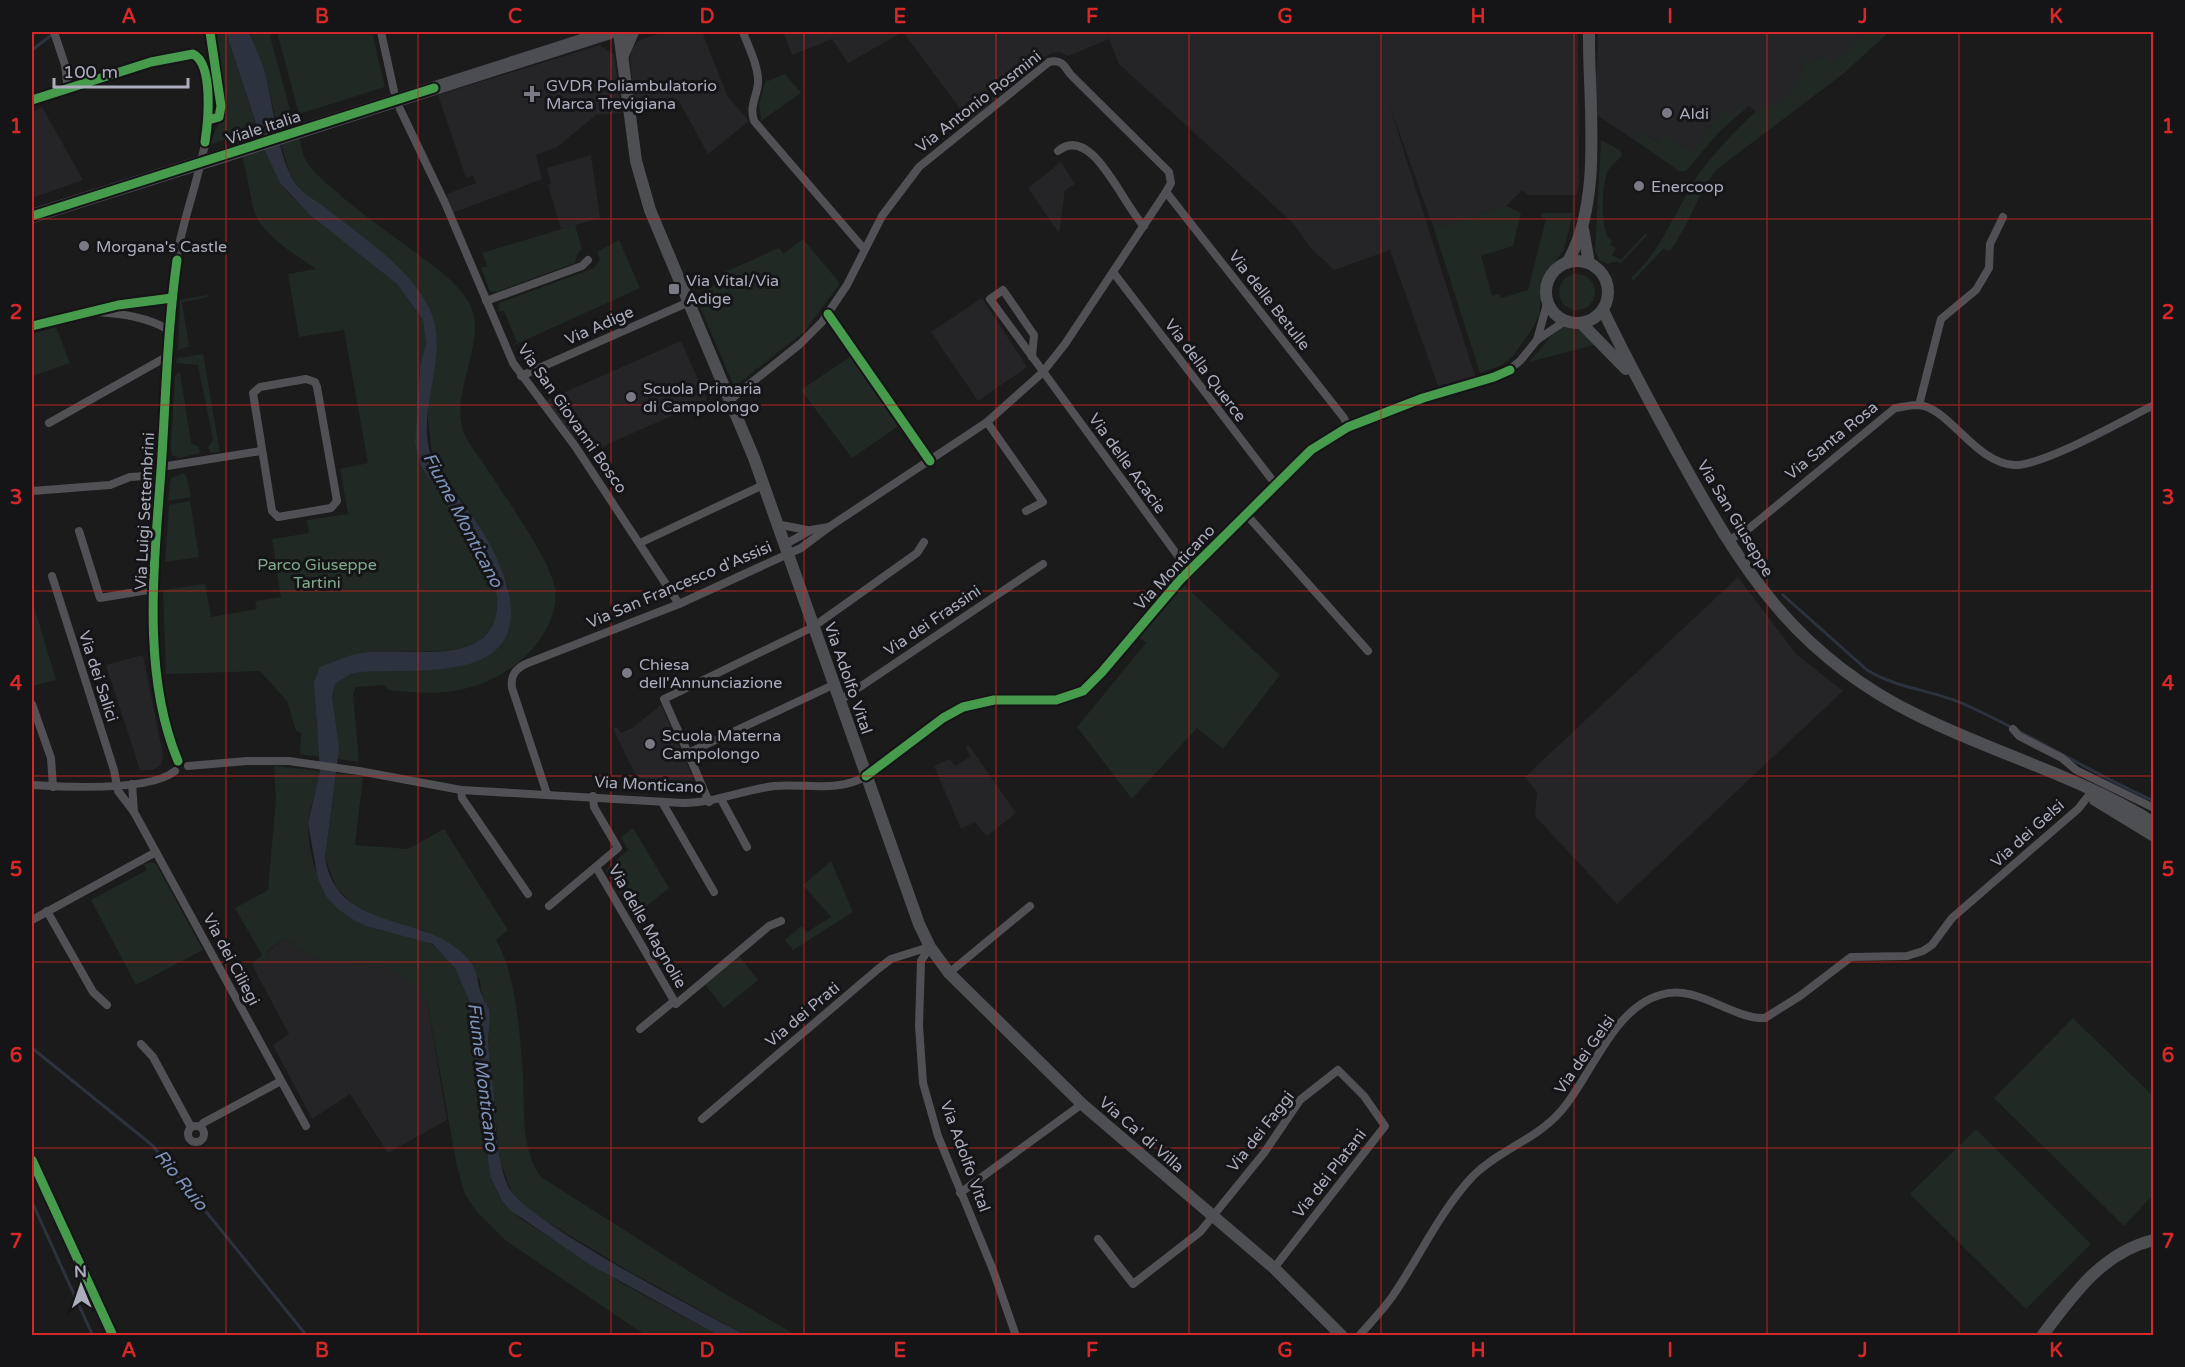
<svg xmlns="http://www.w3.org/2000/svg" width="2185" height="1367" viewBox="0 0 2185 1367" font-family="'Varela Round',sans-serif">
	<rect width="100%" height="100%" fill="#1b1b1b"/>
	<g fill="#252528">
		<polygon points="663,32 702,32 728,97 749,121 708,154 679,101 636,109 630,59 632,49 638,41"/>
		<polygon points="783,32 1578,32 1579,185 1577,195 1528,195 1522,190 1506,206 1434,229 1389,104 1475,376 1438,386 1390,250 1334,270 1309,246 1293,223 1119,64 1109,39 1068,56 1060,52 1052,53 1041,59 970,122 903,32 848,63 832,39 792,55"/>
		<polygon points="1598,32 1889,32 1844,73 1786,117 1772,125 1749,106 1720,131 1697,157 1659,143 1642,132 1636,141 1595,114"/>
		<polygon points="600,45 614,55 622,113 596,115 557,147 536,155 542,179 450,214 447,194 476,183 473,175 466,178 438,95"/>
		<polygon points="42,107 83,180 32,198 32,112"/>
		<polygon points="591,155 600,218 561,229 548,185 551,184 547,168"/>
		<polygon points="1061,162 1075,184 1065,190 1059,233 1028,188"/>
		<polygon points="982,298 1027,367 978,401 931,332"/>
		<polygon points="681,341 707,400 588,453 545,401"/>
		<polygon points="1738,577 1796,654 1843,691 1617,904 1535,816 1537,792 1525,777"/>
		<polygon points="143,655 163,755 161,765 153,770 140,770 106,665"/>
		<polygon points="661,705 697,787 697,794 644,792 613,729 617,727 621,733 632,728"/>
		<polygon points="968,744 1016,813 987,836 975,822 961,829 934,766 950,759 955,766 970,757 966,747"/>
		<polygon points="285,938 305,952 325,961 385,965 416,984 427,1000 447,1120 388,1153 350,1094 312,1119 273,1045 289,1034 253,967 269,956 267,952"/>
	</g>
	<g fill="#202923">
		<polygon points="212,32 226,32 257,129 209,145 220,120"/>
		<polygon points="249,32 269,32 291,114 297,122 278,128 263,67"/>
		<polygon points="277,32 372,32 385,87 299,114"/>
		<path d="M1866,32H1889L1844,73L1716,170C1697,195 1689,226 1670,251L1663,249L1633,281L1631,278C1664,247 1674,212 1698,175C1714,153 1733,133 1753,114C1761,106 1769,109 1777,103C1788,97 1798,83 1804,72L1802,61L1812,47L1804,62L1809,65L1815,58L1820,62L1824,55L1833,63Z"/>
		<polygon points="785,74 801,93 761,121 759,104 766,79 768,81"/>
		<polygon points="1735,103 1740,105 1741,112 1720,131 1686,171 1679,171 1636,141 1642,132 1659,143 1665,134 1692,153 1719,116 1725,111 1734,117 1739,108"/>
		<path d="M299,137C301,144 302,153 305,159C312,171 323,180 333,189C358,211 385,230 412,250C433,266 453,278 468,301C491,338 448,392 464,433C469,444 477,454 484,464C502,493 550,558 555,589C559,617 538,647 518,663C477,694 439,696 389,690L384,685L356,687L353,693L359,762L338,759L332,696L335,684L351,674L361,672L455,667L478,661L509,588L478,523L433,460L427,410L437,338L401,270L302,192L290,175L281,144Z"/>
		<path d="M1601,140L1620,150L1622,155C1618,161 1610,166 1607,173C1602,187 1599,232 1612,241L1610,245L1616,248L1612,255L1621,260L1645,234H1648L1620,264L1618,261L1607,264L1600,261L1595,251Z"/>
		<path d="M264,149L280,183L291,196L397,284L423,320L426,344L420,366L415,444L430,479L462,527L497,595C503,670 415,647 370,652C359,653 348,657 338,660L316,720L320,757L300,754L301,733L296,731L287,701L260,671L166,674L163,590L205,584L211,617L257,609L255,601L281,597L272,539L309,533L307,520L348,514L340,469L368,463L344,330L299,337L288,274L316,269C294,253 260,235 253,207C249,190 247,173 242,156Z"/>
		<polygon points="1506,206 1521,213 1513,246 1481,256 1492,296 1499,294 1501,298 1528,290 1546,219 1541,217 1542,213 1573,213 1564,250 1544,275 1539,314 1534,326 1513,356 1502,365 1480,373 1434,229"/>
		<polygon points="575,225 582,249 577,254 575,263 496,292 490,291 481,268 487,266 482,253"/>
		<polygon points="803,239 839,282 839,285 804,332 738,384 733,384 696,298 726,277 725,272 779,248 783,254"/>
		<polygon points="619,240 640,288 510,347 517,342 504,311 498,312 499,303 594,268 600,260 597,252"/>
		<circle cx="1577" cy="292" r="18"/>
		<polygon points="208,295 209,297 182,302 189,346 195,345 178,350 180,300"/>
		<polygon points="56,327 70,363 32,376 32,334"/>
		<polygon points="1562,327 1575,327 1598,344 1529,362 1552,335"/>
		<polygon points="203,354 220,452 211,453 208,447 213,440 198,365 176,363 177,358"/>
		<polygon points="854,354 900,425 852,458 801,390"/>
		<polygon points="180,372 191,443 199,447 200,453 179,458 172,455 171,446 175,376"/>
		<polygon points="184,473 187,478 191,497 168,501 171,478"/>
		<polygon points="190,501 199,557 165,562 169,505"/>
		<polygon points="1184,585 1280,675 1223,749 1197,728 1132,799 1077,727 1146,643 1139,637"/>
		<polygon points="32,600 56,680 32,686"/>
		<path d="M274,766L320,771C318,787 308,811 308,825C309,865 325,910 365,925C386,933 411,934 431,944C451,953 462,981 469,1000L490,1176L502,1201L521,1219L623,1284L718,1335H645L505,1240L477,1212L465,1194L457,1167L427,1000L416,985L385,965L325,961L305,952L285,938L267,951L269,956L253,967L254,962L262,955L235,908L268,890L276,799Z"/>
		<path d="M336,773L363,776L355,845L408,849L444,829L508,930L496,940C516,973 520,1035 523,1074C525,1109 520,1148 541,1177L720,1291L796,1335H745L627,1270L533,1213L512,1193L500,1161L488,1045L490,1015L488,1006L482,998L480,980L426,931L369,915L355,907L336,887L325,858Z"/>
		<polygon points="633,828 669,888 633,917 606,870 628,850 621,837"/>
		<polygon points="831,861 853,912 793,950 785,940 801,926 807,932 831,917 803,885"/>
		<polygon points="152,862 156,864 203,950 136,985 91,900 147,870 144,864"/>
		<polygon points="739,956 758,980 724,1008 705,985"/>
		<polygon points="2073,1018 2153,1096 2153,1195 2124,1226 1994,1098"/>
		<polygon points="1976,1129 2091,1244 2026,1309 1910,1194"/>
	</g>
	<path fill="#2c333e" d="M226,32L249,33C254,44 259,55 263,66C273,98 277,159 296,184C304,195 317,201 327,209C362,237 411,268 430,310C452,358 412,412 433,461C443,484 465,503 478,524C506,568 541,647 465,665C433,673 395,670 361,672L351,674L335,684L332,696L339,749L325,858C338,937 433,909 472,964C479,975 477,987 483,998C485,1004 485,1000 488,1006C492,1016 488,1031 488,1042C489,1057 491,1072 493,1087C496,1119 495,1156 508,1186C522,1220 704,1313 745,1335H718L589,1264L510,1210L502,1201L490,1176L469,1000L455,968L433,944L366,926L352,919L338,909L326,896L318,879L308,823L320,771L314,682L320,667C336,661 352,653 369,652C414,648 503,670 497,595L462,527L421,466L415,443L420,366L426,344L423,320L397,284L309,214L280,183L264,149Z"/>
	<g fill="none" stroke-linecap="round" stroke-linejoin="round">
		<g stroke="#2c333e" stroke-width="3">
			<polyline points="32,50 53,34"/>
			<path d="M1783,595L1867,670C1898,689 1934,690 1966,705C2030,734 2089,772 2154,801"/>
			<polyline points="32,1048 152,1145 307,1336"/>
			<polyline points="32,1202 93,1336"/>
		</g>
		<g stroke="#515155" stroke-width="8">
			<polyline points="54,32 65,65 68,89"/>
			<polyline points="381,32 394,91"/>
			<path d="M743,32C748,46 759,67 758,83C757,97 749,105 754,121L864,249"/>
			<path d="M32,100L189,53L199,57C229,115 186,196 177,256C168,319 167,383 163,446C156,546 138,666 178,761"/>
			<polyline points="400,109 445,203 513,363 575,446 679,604"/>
			<polyline points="208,120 219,117 221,106 210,32"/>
			<path d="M1058,151C1092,123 1122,204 1144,226"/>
			<polyline points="1166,192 1344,418 1348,427"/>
			<polyline points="1113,272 1276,485"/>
			<polyline points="486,301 582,266 588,260"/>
			<path d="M98,312C123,314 147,317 169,330"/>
			<polyline points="828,314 930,461"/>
			<polyline points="32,326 118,305 172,298"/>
			<polyline points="1537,340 1547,304"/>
			<polyline points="1032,357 1034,335 1003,290 990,299 1189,571"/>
			<polyline points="521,376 689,302"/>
			<polygon points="306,379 315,382 317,387 337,501 331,508 278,517 272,511 253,393 260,387"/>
			<path d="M731,399L800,344L822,322L847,285L882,216L919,167L1049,62C1061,59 1064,65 1070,74L1169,172L1171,183L1166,192L1065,344L1042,373L987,422L829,527L811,530L784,545"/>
			<polyline points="1919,405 1941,319 1976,290 1989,268 1990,244 2003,217"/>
			<polyline points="987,422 1043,502 1026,511"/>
			<polyline points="49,423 168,356"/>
			<polyline points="161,467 261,451"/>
			<polyline points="32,491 110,485 130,477 161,475"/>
			<polyline points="1245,513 1368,651"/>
			<polyline points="776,524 807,530"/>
			<polyline points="79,531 100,598 154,589"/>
			<path d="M1727,541L1746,531L1895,408C1902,407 1910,405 1918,405C1949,407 1975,463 2014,465C2044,466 2123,420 2154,405"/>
			<polyline points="640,543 763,485"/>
			<polyline points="52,576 114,770 118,791 134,812 132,784"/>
			<polyline points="833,685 688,753 664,699 813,627 917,553 924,542"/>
			<polyline points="839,701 1043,564"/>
			<polyline points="32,704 51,758 53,787"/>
			<polyline points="2013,729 2019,736 2062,758 2076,770 2154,808"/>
			<polyline points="688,753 709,802"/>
			<path d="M188,766L247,761H289L359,771L461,790L683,803C715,803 743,790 774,786C805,783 838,793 866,776L943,718L963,707L994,700H1056L1083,691L1102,672L1180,580L1311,450L1348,427L1423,398L1505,373L1520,361L1537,340L1565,321"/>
			<path d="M32,785C64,787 150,792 175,771"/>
			<polyline points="461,790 462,798 528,894"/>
			<path d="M547,794L512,688C510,675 516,668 528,663L679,604L801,548L829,527"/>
			<polyline points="721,799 747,847"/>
			<polyline points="662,802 714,892"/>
			<polyline points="134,812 306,1126"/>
			<polyline points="596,867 676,1004 769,926 781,921"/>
			<polyline points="549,906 618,848 594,807 593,796"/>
			<polyline points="47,911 93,992 107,1005"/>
			<polyline points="32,920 156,852"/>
			<polyline points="930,947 921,961 919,1026 923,1083 938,1136 993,1270 1016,1336"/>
			<polyline points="949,973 1030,906"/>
			<polyline points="640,1029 674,1001"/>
			<polyline points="141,1044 153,1057 191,1127"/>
			<polyline points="702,1119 878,969 891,959 929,947"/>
			<circle cx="196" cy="1134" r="8"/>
			<polyline points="201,1127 203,1123 281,1081"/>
			<polyline points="960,1193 1082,1104"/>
			<polyline points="1098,1239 1133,1284 1200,1232 1264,1153 1300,1100 1338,1070 1364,1096 1385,1126 1274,1268"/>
			<path d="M1359,1336C1370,1323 1382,1311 1392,1297C1419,1258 1440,1211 1473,1176C1499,1150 1537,1139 1561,1111C1591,1077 1612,1009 1660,995C1697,983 1730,1019 1765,1018L1800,996L1851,957L1907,956L1923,951L1932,945L1952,918L2078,809L2093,790"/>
		</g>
		<g stroke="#4e4f53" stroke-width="12">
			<polyline points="619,32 636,161 650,210 754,458 919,924 930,947 949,973 1082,1104 1274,1268 1342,1336"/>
			<polyline points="623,55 633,32"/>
			<polyline points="1583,229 1589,263"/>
			<circle cx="1577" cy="292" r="31"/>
			<path d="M1567,263C1604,201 1588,101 1589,32"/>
			<path d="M1603,310C1626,359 1652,406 1678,454C1742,570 1795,656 1919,716C1996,754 2081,777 2154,823"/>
			<polyline points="1581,323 1626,369"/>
			<polyline points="2095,800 2154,836"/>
			<polyline points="32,1160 113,1336"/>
			<path d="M2042,1336C2072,1296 2102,1252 2154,1240"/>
		</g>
		<g stroke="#4c4d52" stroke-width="14">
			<polyline points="210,160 610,32"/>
			<polyline points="32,216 187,167"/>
		</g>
		<polyline stroke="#4c4d52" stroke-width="14" points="187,167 210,160"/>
		<defs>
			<g id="cycleway">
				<path d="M32,100L151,62L193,54C214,64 208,123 205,142"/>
				<polyline points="208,120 219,117 221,106 210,32"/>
				<polyline points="32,216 434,88"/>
				<path d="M177,260C168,324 166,390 162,455C156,552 139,668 178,761"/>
				<polyline points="828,314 930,461"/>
				<polyline points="32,326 118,305 172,298"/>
				<polyline points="866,776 943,718 963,707 994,700 1056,700 1083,691 1102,672 1180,580 1311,450 1348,427 1423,398 1494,377 1510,370"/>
				<polyline points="32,1160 113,1336"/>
			</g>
		</defs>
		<use href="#cycleway" stroke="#151518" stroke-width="13"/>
		<use href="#cycleway" stroke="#469c4c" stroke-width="9"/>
	</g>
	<path fill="none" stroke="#d62828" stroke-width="1.5" stroke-opacity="0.55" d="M226,32V1336M418,32V1336M611,32V1336M804,32V1336M996,32V1336M1189,32V1336M1381,32V1336M1574,32V1336M1767,32V1336M1959,32V1336M32,219H2154M32,405H2154M32,591H2154M32,776H2154M32,962H2154M32,1148H2154"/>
	<g fill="#797a84" stroke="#151518" stroke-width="2">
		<path d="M529 85h6v6h6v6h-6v6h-6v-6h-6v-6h6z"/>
		<circle cx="1667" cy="113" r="6"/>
		<circle cx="1639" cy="186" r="6"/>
		<circle cx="84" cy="246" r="6"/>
		<rect x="668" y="283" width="12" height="12" rx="3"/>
		<circle cx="631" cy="397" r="6"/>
		<circle cx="627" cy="673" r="6"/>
		<circle cx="650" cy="744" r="6"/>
	</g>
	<g text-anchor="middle" stroke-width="6" stroke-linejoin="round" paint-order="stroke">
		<g font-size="16" fill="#abadbd" stroke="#151518" text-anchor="start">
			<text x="546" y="91">GVDR Poliambulatorio<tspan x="546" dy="18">Marca Trevigiana</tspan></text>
			<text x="1679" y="119">Aldi</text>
			<text x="1651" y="192">Enercoop</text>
			<text x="96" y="252">Morgana's Castle</text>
			<text x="686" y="286">Via Vital/Via<tspan x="686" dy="18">Adige</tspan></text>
			<text x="643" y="394">Scuola Primaria<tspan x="643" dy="18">di Campolongo</tspan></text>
			<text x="639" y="670">Chiesa<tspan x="639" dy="18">dell'Annunciazione</tspan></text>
			<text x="662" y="741">Scuola Materna<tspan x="662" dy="18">Campolongo</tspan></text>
		</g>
		<g font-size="16" fill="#abadbd" stroke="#151518">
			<text transform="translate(978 101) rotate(-38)" y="6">Via Antonio Rosmini</text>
			<text transform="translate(263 127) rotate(-18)" y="6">Viale Italia</text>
			<text transform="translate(1270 300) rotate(52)" y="6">Via delle Betulle</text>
			<text transform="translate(599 325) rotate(-24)" y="6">Via Adige</text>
			<text transform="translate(1206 370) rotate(53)" y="6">Via della Querce</text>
			<text transform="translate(573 418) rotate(55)" y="6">Via San Giovanni Bosco</text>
			<text transform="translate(1831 440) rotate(-39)" y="6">Via Santa Rosa</text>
			<text transform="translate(1128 463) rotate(54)" y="6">Via delle Acacie</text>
			<text transform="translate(144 511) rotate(-87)" y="6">Via Luigi Settembrini</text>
			<text transform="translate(1736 518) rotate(59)" y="6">Via San Giuseppe</text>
			<text transform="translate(1174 567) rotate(-47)" y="6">Via Monticano</text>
			<text transform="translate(679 584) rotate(-23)" y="6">Via San Francesco d'Assisi</text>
			<text transform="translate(932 620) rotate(-34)" y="6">Via dei Frassini</text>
			<text transform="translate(99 676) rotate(72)" y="6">Via dei Salici</text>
			<text transform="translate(849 678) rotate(71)" y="6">Via Adolfo Vital</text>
			<text transform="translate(649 784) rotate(3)" y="6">Via Monticano</text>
			<text transform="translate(2027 833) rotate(-42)" y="6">Via dei Gelsi</text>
			<text transform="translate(648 926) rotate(60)" y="6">Via delle Magnolie</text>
			<text transform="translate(232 959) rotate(62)" y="6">Via dei Ciliegi</text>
			<text transform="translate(802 1014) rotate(-40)" y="6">Via dei Prati</text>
			<text transform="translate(1584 1054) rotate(-55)" y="6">Via dei Gelsi</text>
			<text transform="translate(1260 1131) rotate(-52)" y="6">Via dei Faggi</text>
			<text transform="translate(1142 1134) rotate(41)" y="6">Via Ca' di Villa</text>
			<text transform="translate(966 1156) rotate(70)" y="6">Via Adolfo Vital</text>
			<text transform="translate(1329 1173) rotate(-52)" y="6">Via dei Platani</text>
		</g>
		<g font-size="16" fill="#80aa8b" stroke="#151518">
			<text x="317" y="570">Parco Giuseppe<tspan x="317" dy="18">Tartini</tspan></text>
		</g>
		<g font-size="18" font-style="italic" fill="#7f94bb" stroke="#151518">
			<text transform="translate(463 520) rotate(62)" y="6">Fiume Monticano</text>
			<text transform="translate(483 1077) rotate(83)" y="6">Fiume Monticano</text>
			<text transform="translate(181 1180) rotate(51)" y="6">Rio Ruio</text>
		</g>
	</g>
	<rect width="2185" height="1367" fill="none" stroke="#151518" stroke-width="66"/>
	<g transform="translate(81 1286) rotate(358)" stroke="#151518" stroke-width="4.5" paint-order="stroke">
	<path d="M0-4.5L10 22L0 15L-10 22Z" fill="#abadbd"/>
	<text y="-9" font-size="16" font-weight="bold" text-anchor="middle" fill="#abadbd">N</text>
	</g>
	<path d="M54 78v9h134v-9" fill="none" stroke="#abadbd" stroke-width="3"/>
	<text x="63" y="78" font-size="18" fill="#abadbd" stroke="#151518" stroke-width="4.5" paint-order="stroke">100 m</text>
	<rect x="33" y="33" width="2119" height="1301" fill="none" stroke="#d62828" stroke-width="2"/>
	<g font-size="20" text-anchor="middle" font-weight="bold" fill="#d62828">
		<text x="129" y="23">A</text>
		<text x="322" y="23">B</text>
		<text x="515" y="23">C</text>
		<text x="707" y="23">D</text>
		<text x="900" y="23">E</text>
		<text x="1092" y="23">F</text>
		<text x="1285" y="23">G</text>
		<text x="1478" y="23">H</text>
		<text x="1670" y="23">I</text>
		<text x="1863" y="23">J</text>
		<text x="2056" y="23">K</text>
		<text x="16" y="133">1</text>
		<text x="2168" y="133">1</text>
		<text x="16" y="319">2</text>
		<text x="2168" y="319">2</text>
		<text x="16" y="504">3</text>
		<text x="2168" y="504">3</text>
		<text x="16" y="690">4</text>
		<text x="2168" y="690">4</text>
		<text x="16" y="876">5</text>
		<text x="2168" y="876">5</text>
		<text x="16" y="1062">6</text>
		<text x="2168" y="1062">6</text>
		<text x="16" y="1248">7</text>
		<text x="2168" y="1248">7</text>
		<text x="129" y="1357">A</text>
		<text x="322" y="1357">B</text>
		<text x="515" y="1357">C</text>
		<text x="707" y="1357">D</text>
		<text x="900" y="1357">E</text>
		<text x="1092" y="1357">F</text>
		<text x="1285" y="1357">G</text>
		<text x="1478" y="1357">H</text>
		<text x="1670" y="1357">I</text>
		<text x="1863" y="1357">J</text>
		<text x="2056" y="1357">K</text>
	</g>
</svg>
